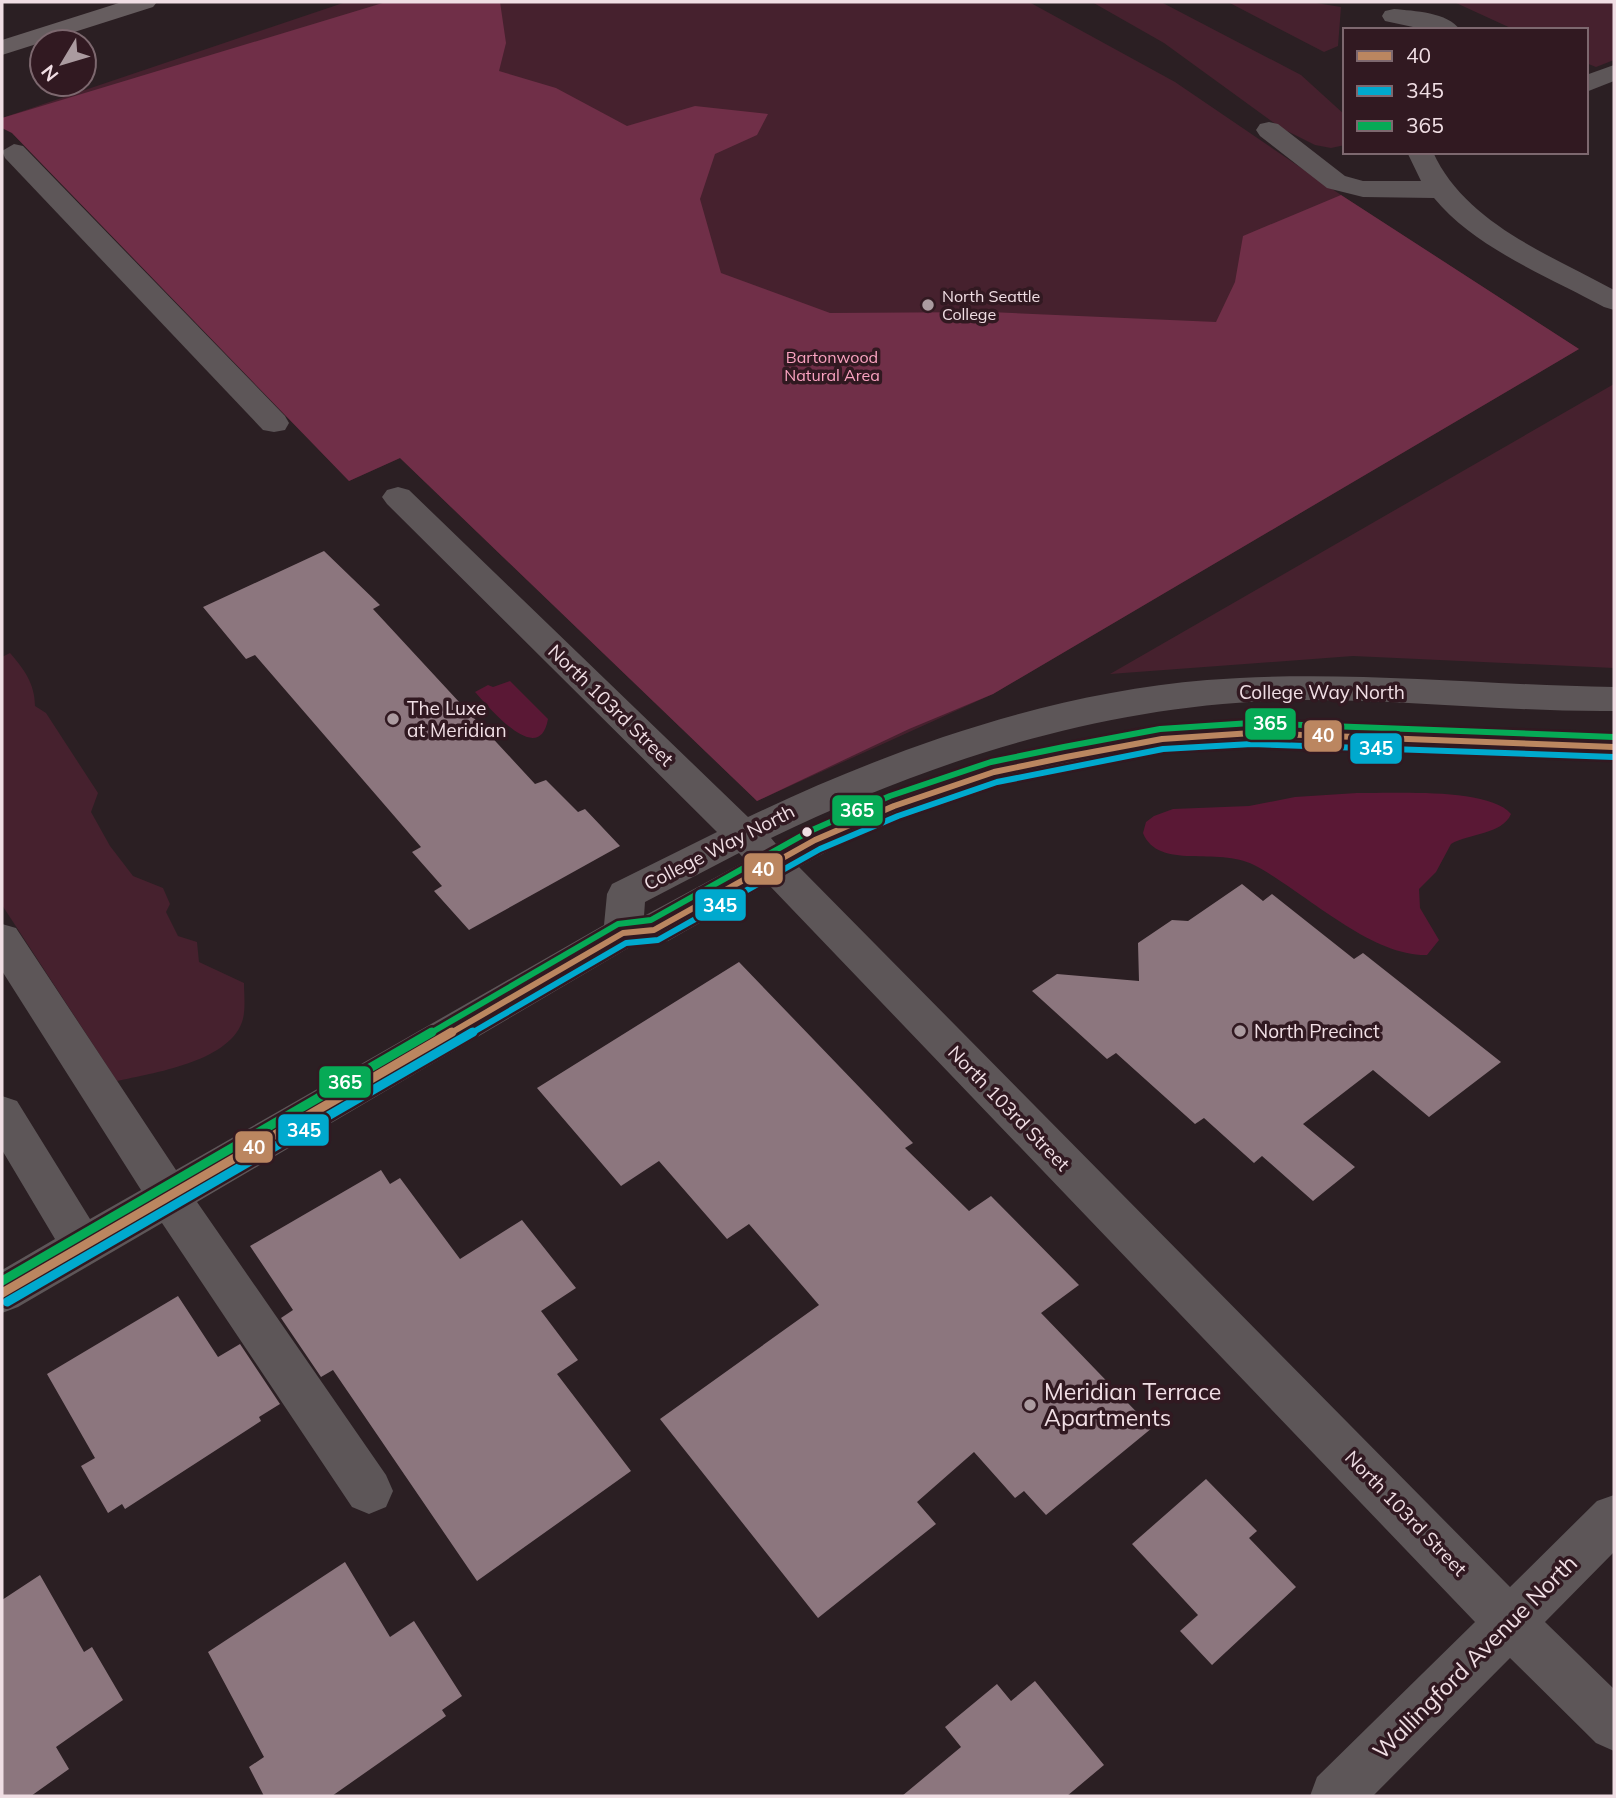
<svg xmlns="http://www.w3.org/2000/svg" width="1616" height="1798" viewBox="0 0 1616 1798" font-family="Mulish,sans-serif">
	<rect width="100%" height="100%" fill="#2b1f23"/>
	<g fill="#46212e">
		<polygon points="346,2 1029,2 1175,82 1341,195 1579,349 993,694 757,801 400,458 349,481 12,133 2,128 2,118"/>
		<polygon points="1092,2 1161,2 1301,75 1345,115 1345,145 1331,148 1315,145 1281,128 1164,43"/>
		<polygon points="1228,2 1310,2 1341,7 1338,46 1324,52"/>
		<polygon points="1454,2 1614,2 1614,60 1596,67 1586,63 1586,30 1515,30"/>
		<polygon points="1614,384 1614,668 1353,656 1110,674"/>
		<path d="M10,653C24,669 35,684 35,706L46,713L98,793L91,812L110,846L133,876L163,888L170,904L166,912L178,936L197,942L199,962L244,983C244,995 246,1011 242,1022C228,1062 153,1073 117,1081L2,905V657Z"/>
	</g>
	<polygon fill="#702f48" points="386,2 500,2 506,43 499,71 556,88 627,126 695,106 768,114 757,135 715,154 700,199 721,273 830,313 990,312 1216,322 1235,282 1243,236 1341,195 1579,349 993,694 909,729 757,801 400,458 349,481 12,133 2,128 2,118"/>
	<g fill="#5a1835">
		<path d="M510,681L548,719C539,769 488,706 475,692L488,685L493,687Z"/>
		<path d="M1357,793C1392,794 1488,787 1511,814C1502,835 1469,833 1451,844L1436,872L1419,889L1420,908L1439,940L1427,955C1369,956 1303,890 1254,865C1218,846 1158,871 1143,833L1146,822L1154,816L1173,809L1249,806L1295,797Z"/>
	</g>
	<g fill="#8c767e">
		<polygon points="324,551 380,605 373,609 535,784 546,780 578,812 585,809 620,846 469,930 434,891 442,886 412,852 421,847 255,655 246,659 203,607"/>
		<polygon points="1242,884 1263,901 1272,894 1354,959 1363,953 1501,1062 1429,1117 1373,1070 1303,1124 1355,1167 1313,1201 1262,1156 1254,1163 1204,1118 1195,1124 1116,1053 1107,1059 1032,991 1057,974 1139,981 1138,943 1172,920 1188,921"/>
		<polygon points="739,962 913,1143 905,1148 969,1211 991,1196 1079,1285 1041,1313 1152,1428 1046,1515 1024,1491 1015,1498 974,1452 917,1502 936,1524 818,1618 660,1419 819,1305 749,1224 727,1239 659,1161 621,1186 537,1088"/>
		<polygon points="381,1170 390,1184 400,1178 460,1259 522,1220 576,1288 541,1311 578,1360 557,1374 631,1471 477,1581 333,1370 321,1377 281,1318 293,1310 250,1246"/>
		<polygon points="178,1296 218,1357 240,1344 280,1404 259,1417 261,1421 125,1509 122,1504 108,1513 81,1466 95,1458 47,1374"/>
		<polygon points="1206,1479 1257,1531 1249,1538 1296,1587 1212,1665 1180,1631 1198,1615 1132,1544"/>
		<polygon points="345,1562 390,1637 414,1621 462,1696 442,1710 446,1716 332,1796 264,1796 249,1767 264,1757 208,1652"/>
		<polygon points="40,1575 84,1652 92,1647 123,1700 56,1747 69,1769 31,1796 2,1796 2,1600"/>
		<polygon points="1035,1681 1104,1765 1067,1796 902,1796 961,1747 945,1727 997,1684 1011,1701"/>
	</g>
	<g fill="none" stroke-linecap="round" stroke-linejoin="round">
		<g fill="#5d5658" fill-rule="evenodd">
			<path d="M1394,9C1414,11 1448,12 1460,30H1427L1385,21L1382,16L1385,11Z"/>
			<polygon points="1614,65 1614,81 1586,92 1586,75"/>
			<path d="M1269,122L1278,124L1345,176L1363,181H1421L1407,152H1433C1465,223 1550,255 1614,290V310L1604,307C1548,276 1476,249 1434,198L1363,197L1327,188L1260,136L1256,130L1260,124Z"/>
			<polygon points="14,144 23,146 285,416 289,423 285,430 274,432 263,430 5,158 2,151"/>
			<path d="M398,487L409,490L748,817C891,749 1048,693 1207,680C1343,669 1479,685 1614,687V711C1508,712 1403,699 1297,700C1111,703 937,758 771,838L776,844L881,796L981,763L1162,726L1252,720L1614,734V760C1533,757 1452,754 1371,750C1331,749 1289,744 1249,746C1095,752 934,790 799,867L1510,1587L1597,1501L1614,1495V1552L1545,1622L1614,1689V1751L1596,1743L1510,1658L1373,1796H1310L1317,1777L1475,1622L768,884L668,941L630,947L197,1202L386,1475L393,1491L386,1507L369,1514L352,1507L162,1223L18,1307L2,1313V1270L55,1239L2,1150V1096L17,1101L90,1219L141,1190L2,971V924L16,928L176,1170L604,925L607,894L612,884L717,832L387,504L382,497L387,490ZM739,853L746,861L644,916L645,902Z"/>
		</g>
		<polygon fill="#665d5f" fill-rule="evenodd" points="122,2 157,2 153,7 2,55 2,40"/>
		<defs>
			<polyline id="bus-1-far1" points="449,1034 623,933 654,930 815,840 894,806 994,772 1066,757 1162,739 1252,733 1614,747"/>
			<polyline id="bus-1" points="2,1293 452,1032"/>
			<polyline id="bus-2-far1" points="470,1034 626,943 658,940 820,849 898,816 997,782 1163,749 1252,744 1614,757"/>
			<polyline id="bus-2" points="7,1302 473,1032"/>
			<polyline id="bus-3-far1" points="429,1034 618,924 651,920 810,831 890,796 991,762 1064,747 1160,729 1251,723 1614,737"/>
			<polyline id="bus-3" points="2,1281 432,1032"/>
		</defs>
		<use href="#bus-1-far1" stroke="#311921" stroke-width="11"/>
		<use href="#bus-1" stroke="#311921" stroke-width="14"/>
		<use href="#bus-2-far1" stroke="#311921" stroke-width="11"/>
		<use href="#bus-2" stroke="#311921" stroke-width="14"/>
		<use href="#bus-3-far1" stroke="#311921" stroke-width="11"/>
		<use href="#bus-3" stroke="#311921" stroke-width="14"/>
		<use href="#bus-1-far1" stroke="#bb8660" stroke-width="6"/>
		<use href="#bus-1" stroke="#bb8660" stroke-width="9"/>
		<use href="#bus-2-far1" stroke="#00a9ce" stroke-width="6"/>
		<use href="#bus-2" stroke="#00a9ce" stroke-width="9"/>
		<use href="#bus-3-far1" stroke="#06aa56" stroke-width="6"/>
		<use href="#bus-3" stroke="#06aa56" stroke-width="9"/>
	</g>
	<g fill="#ab9ba0" stroke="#311921" stroke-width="2.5">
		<circle cx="928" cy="305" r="7"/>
		<circle cx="393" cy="719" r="7"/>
		<circle cx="1240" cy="1031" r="7"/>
		<circle cx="1030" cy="1405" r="7"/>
	</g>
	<circle fill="#f0dee4" stroke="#311921" stroke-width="2.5" cx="807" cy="832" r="6"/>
	<g text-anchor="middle" stroke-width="7" stroke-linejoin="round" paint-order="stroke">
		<g font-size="16" fill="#f0dee4" stroke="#311921" text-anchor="start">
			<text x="942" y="302">North Seattle<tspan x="942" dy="18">College</tspan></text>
		</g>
		<g font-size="16" fill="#fba3c1" stroke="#311921">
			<text x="832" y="363">Bartonwood<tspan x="832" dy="18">Natural Area</tspan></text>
		</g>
		<g font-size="19" fill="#f0dee4" stroke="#311921">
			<text x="1322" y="699">College Way North</text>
			<text transform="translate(611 705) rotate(44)" y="7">North 103rd Street</text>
			<text transform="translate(719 847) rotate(-27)" y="7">College Way North</text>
			<text transform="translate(1009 1108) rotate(46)" y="7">North 103rd Street</text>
			<text transform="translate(1406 1513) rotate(46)" y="7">North 103rd Street</text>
		</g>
		<g font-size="19" fill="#f0dee4" stroke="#311921" text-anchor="start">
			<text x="407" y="715">The Luxe<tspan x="407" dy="22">at Meridian</tspan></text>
			<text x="1254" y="1038">North Precinct</text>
		</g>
		<g font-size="23" fill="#f0dee4" stroke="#311921" text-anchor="start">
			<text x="1044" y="1400">Meridian Terrace<tspan x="1044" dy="26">Apartments</tspan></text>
		</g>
		<g font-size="23" fill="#f0dee4" stroke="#311921">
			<text transform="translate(1475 1657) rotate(-45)" y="8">Wallingford Avenue North</text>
		</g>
	</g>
	<g stroke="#311921" stroke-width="2.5">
		<rect x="1244" y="707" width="53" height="34" rx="7" fill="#06aa56"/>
		<rect x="1303" y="719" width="40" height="34" rx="7" fill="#bb8660"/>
		<rect x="1349" y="732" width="54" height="33" rx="7" fill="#00a9ce"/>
		<rect x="831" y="794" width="53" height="33" rx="7" fill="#06aa56"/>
		<rect x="743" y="852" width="41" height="34" rx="7" fill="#bb8660"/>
		<rect x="694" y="888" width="53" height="34" rx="7" fill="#00a9ce"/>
		<rect x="318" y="1065" width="54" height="34" rx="7" fill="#06aa56"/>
		<rect x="277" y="1113" width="53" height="34" rx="7" fill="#00a9ce"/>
		<rect x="234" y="1130" width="40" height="34" rx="7" fill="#bb8660"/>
	</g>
	<g font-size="19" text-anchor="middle" font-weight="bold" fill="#fff">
		<text x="1270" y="730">365</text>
		<text x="1323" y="742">40</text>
		<text x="1376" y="755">345</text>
		<text x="857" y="817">365</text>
		<text x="763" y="876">40</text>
		<text x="720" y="912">345</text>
		<text x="345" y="1089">365</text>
		<text x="304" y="1137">345</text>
		<text x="254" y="1154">40</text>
	</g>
	<rect width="1616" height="1798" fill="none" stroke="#f0dee4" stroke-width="7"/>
	<rect x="1343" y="28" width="245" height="126" fill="#311921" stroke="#7d686f" stroke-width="2"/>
	<rect x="1357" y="51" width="35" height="10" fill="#bb8660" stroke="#7d686f" stroke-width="2"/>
	<text x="1406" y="63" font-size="21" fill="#f0dee4">40</text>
	<rect x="1357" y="86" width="35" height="10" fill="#00a9ce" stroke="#7d686f" stroke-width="2"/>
	<text x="1406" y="98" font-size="21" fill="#f0dee4">345</text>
	<rect x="1357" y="121" width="35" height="10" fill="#06aa56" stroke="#7d686f" stroke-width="2"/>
	<text x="1406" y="133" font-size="21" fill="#f0dee4">365</text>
	<g transform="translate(63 63) rotate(232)"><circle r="33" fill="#311921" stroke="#7d686f" stroke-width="2"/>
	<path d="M0-5L12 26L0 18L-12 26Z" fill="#ab9ba0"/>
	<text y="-10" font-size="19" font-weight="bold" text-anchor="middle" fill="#f0dee4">N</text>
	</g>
</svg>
